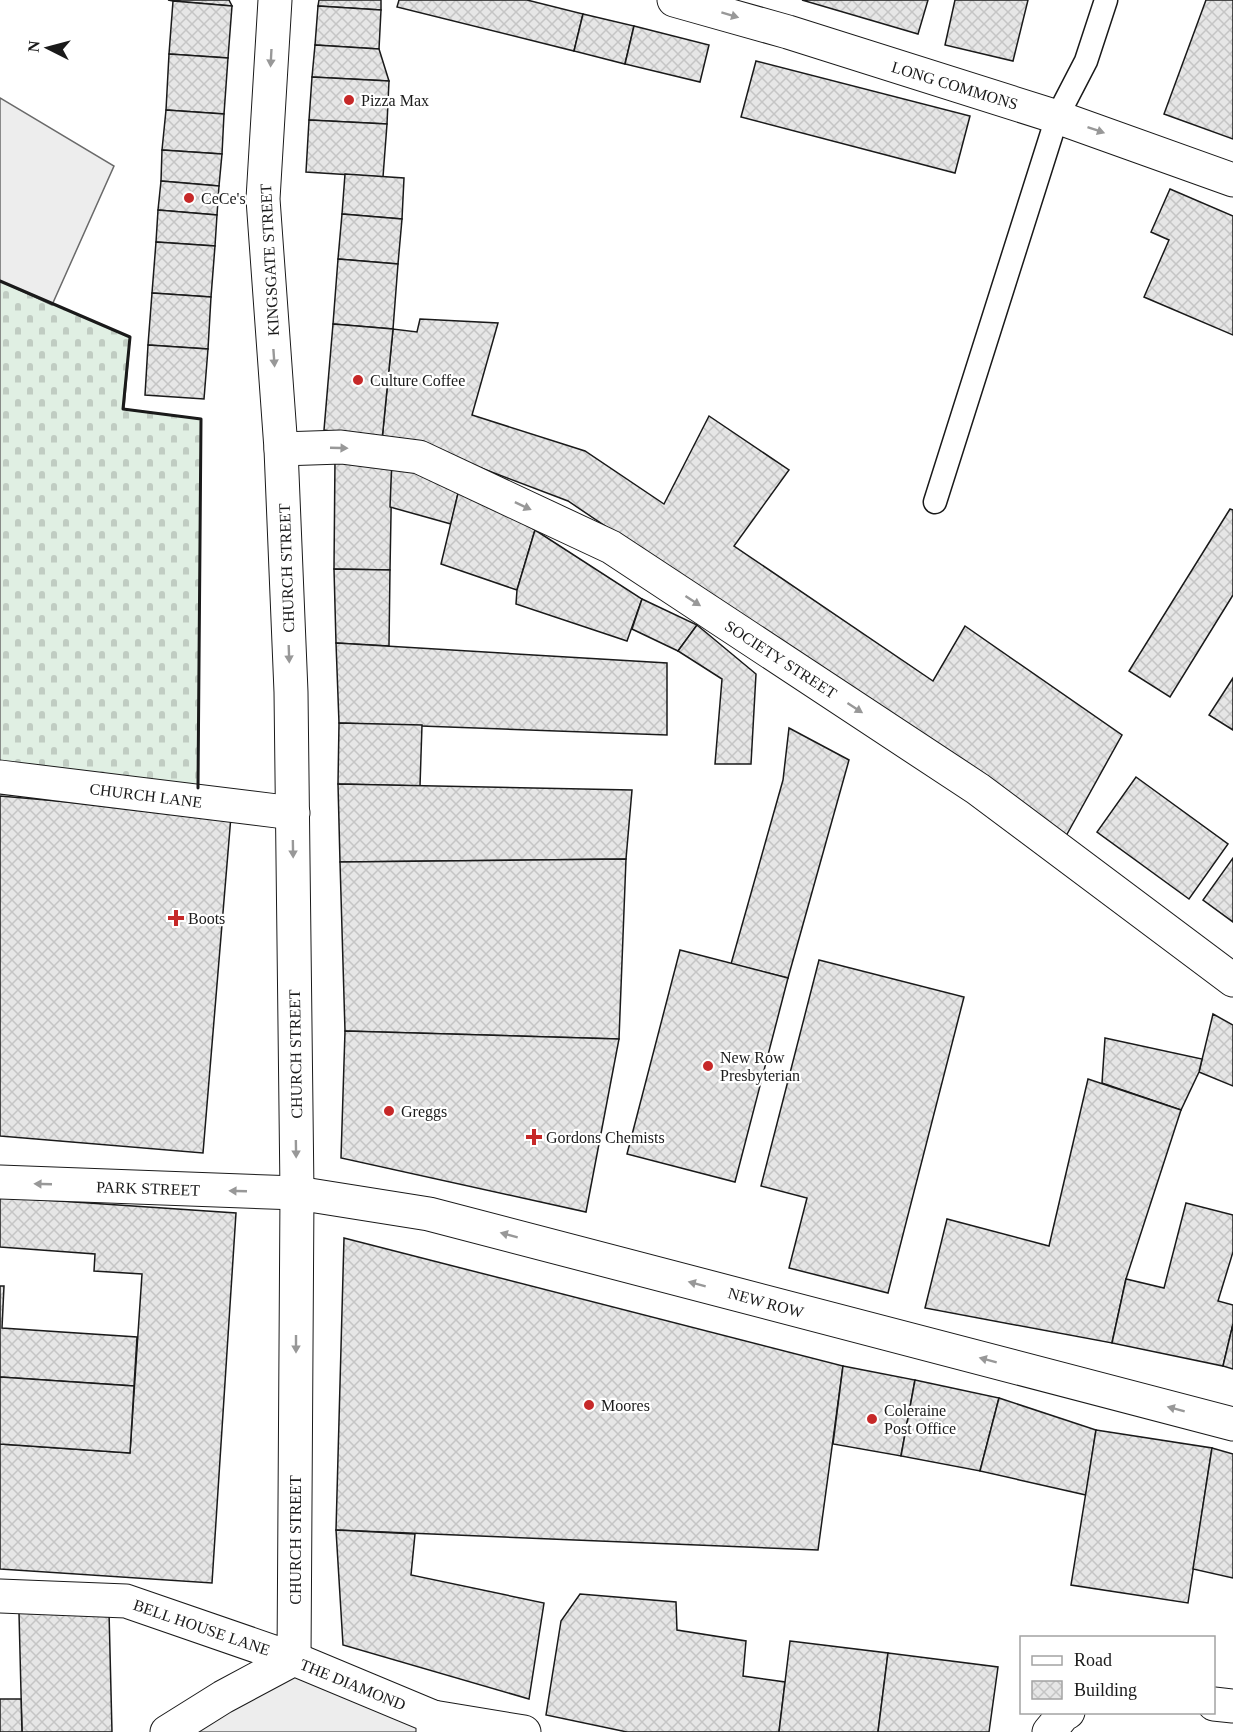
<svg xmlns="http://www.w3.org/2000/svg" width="1233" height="1732" viewBox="0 0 1233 1732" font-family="Georgia,serif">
	<defs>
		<pattern id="cemetery-stones" width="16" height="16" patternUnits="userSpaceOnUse" patternTransform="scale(1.5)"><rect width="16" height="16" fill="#e0efe3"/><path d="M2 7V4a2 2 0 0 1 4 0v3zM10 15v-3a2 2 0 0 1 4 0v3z" fill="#c0ccc2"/></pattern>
		<pattern id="building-cross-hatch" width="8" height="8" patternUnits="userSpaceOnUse" patternTransform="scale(1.5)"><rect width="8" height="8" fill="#e6e6e6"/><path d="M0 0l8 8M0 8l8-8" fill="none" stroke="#c5c5c5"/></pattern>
	</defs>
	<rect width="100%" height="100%" fill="#fff"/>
	<polygon fill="url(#cemetery-stones)" stroke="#6a6a6a" stroke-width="1.5" points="0,281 130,337 124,409 201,419 198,789 0,762"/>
	<g fill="#ededed" stroke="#6a6a6a" stroke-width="1.5">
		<polygon points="0,98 114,166 52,305 0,281"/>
		<polygon points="294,1659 433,1732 167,1732"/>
	</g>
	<g fill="url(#building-cross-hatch)" stroke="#1a1a1a" stroke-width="1.5">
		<polygon points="168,0 229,0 232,6 173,1"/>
		<polygon points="319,0 381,0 381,10 318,6"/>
		<polygon points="399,0 527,0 583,14 574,51 397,7"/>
		<polygon points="802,0 928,0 918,34"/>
		<polygon points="955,0 1028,0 1013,61 945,45"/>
		<polygon points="1206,0 1233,0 1233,139 1164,114"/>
		<polygon points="173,1 232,6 228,58 169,54"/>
		<polygon points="318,6 381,10 379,49 315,45"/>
		<polygon points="583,14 634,26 625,64 574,51"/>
		<polygon points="634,26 709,45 700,82 625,64"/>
		<polygon points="315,45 379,49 389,81 312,77"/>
		<polygon points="169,54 228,58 224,114 166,110"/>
		<polygon points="756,61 970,116 955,173 741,117"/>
		<polygon points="312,77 389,81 387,124 309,120"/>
		<polygon points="166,110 224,114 222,154 162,150"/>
		<polygon points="309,120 387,124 383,177 306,172"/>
		<polygon points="162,150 222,154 219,186 161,181"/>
		<polygon points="345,174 404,178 402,219 342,214"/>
		<polygon points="161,181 219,186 217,215 158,210"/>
		<polygon points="1170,189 1233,216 1233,335 1144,297 1169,240 1151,232"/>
		<polygon points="158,210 217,215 215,246 156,242"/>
		<polygon points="342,214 402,219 398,264 338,259"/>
		<polygon points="156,242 215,246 211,297 152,293"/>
		<polygon points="338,259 398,264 393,329 333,324"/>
		<polygon points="152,293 211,297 208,349 148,345"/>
		<polygon points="420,319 498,323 472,415 585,451 664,504 709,416 789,470 734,546 933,681 965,626 1122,735 1066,836 568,501 481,468 382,440 393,329 417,332"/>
		<polygon points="333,324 393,329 382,440 324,430"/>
		<polygon points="148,345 208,349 204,399 145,395"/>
		<polygon points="335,458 392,459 390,570 334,569"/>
		<polygon points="392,459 460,485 451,524 390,507"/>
		<polygon points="460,485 535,530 517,590 441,564"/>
		<polygon points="1230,509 1233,510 1233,595 1170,697 1129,671"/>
		<polygon points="535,530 642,599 627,641 516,604 517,590"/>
		<polygon points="334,569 390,570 389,646 336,643"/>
		<polygon points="642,599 697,625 678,651 632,629"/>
		<polygon points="697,625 756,674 751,764 715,764 722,679 678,651"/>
		<polygon points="336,643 667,663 667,735 339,723"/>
		<polygon points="1233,678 1233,730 1209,715"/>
		<polygon points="339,723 422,725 420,786 338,784"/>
		<polygon points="789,728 849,760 788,978 731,964 783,780"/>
		<polygon points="1136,777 1228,844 1189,899 1097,832"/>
		<polygon points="338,784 632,790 626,859 340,862"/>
		<polygon points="0,796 231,816 203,1153 0,1136"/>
		<polygon points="1233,858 1233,922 1203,900"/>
		<polygon points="626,859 619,1039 345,1031 340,862"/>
		<polygon points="680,950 788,978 735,1182 627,1154"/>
		<polygon points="819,960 964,997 888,1293 789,1268 807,1198 761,1186"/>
		<polygon points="1213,1014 1233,1025 1233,1086 1199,1072"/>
		<polygon points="345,1031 619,1039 586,1212 341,1158"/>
		<polygon points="1105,1038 1202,1059 1199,1072 1181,1110 1102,1083"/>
		<polygon points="1088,1079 1181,1110 1126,1279 1112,1343 925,1308 947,1219 1049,1246"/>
		<polygon points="0,1197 236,1213 212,1583 0,1569 0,1444 130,1453 142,1274 94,1271 95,1254 0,1247"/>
		<polygon points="1186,1203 1233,1215 1233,1252 1218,1301 1233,1305 1233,1324 1223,1366 1112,1343 1126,1279 1164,1288"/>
		<polygon points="344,1238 843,1366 818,1550 336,1530"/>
		<polygon points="0,1286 4,1286 2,1328 137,1337 134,1386 0,1377"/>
		<polygon points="1233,1324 1233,1369 1223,1366"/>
		<polygon points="843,1366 915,1380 901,1456 833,1444"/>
		<polygon points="0,1377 134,1386 130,1453 0,1444"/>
		<polygon points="915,1380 999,1398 980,1471 901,1456"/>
		<polygon points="999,1398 1096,1430 1086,1495 980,1471"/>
		<polygon points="1096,1430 1212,1448 1188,1603 1071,1585"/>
		<polygon points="1212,1448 1233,1454 1233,1578 1193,1569"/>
		<polygon points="336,1530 415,1534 411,1575 544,1603 529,1699 343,1645"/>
		<polygon points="580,1594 676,1602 677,1630 746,1641 743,1676 785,1682 779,1732 627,1732 546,1715 561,1621"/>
		<polygon points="109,1611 112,1732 22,1732 19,1613"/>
		<polygon points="790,1641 888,1653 878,1732 779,1732"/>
		<polygon points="888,1653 998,1667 989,1732 878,1732"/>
		<polygon points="0,1699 21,1699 22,1732 0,1732"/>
	</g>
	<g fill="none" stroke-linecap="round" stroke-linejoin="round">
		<defs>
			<polyline id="service" points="935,502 1057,117 1086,61 1106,0"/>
			<g id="pedestrian">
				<polyline points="0,777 293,813"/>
				<polyline points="0,1182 297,1193 429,1214 1233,1424"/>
				<polyline points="0,1596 126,1601 294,1659 297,1193 291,692 281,449 263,199 275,0"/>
				<polyline points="433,1717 524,1732"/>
				<polyline points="167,1732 223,1697 294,1659 433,1717 433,1732"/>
			</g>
			<g id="minor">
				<polyline points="281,449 341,447 419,457 611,547 978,789 1233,980"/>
				<polyline points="1214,1704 1233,1706"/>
				<polyline points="1049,1732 1063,1715 1068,1712"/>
			</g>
			<polyline id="tertiary" points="674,0 788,32 1057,117 1233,180"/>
		</defs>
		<use href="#service" stroke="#1a1a1a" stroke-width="25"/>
		<use href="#pedestrian" stroke="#1a1a1a" stroke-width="35"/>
		<use href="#minor" stroke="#1a1a1a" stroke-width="35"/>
		<use href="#tertiary" stroke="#1a1a1a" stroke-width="35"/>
		<use href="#service" stroke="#fff" stroke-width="22"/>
		<use href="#pedestrian" stroke="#fff" stroke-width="33"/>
		<use href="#minor" stroke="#fff" stroke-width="33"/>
		<use href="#tertiary" stroke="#fff" stroke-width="33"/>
		<polyline stroke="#1a1a1a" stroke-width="3" points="0,281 130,337 123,409 201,419 198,788"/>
	</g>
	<defs><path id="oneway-solid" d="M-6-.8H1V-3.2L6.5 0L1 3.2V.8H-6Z" transform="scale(1.5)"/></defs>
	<g fill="#989898">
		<use href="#oneway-solid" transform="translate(730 15) rotate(17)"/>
		<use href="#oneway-solid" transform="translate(271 58) rotate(93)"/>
		<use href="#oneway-solid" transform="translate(1096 130) rotate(19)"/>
		<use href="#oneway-solid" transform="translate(274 358) rotate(86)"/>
		<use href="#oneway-solid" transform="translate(339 448) rotate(2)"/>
		<use href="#oneway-solid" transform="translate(523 506) rotate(25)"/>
		<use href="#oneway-solid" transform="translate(693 601) rotate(33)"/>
		<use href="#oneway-solid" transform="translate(289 654) rotate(88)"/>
		<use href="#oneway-solid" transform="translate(855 708) rotate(33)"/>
		<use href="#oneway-solid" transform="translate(293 849) rotate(89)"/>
		<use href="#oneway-solid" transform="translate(296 1149) rotate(89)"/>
		<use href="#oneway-solid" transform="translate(43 1184) rotate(-178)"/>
		<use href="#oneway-solid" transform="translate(238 1191) rotate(-178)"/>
		<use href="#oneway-solid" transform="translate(509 1235) rotate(-165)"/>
		<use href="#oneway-solid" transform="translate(697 1284) rotate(-165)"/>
		<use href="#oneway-solid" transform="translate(296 1344) rotate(90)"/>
		<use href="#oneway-solid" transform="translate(988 1360) rotate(-165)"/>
		<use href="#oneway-solid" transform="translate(1176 1409) rotate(-165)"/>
	</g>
	<g fill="#c62828" stroke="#fff" stroke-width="2">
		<circle cx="349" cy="100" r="6"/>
		<circle cx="189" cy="198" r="6"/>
		<circle cx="358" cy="380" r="6"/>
		<path d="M173 909h6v6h6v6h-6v6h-6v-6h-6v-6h6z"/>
		<circle cx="708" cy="1066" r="6"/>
		<circle cx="389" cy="1111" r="6"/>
		<path d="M531 1128h6v6h6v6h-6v6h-6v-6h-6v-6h6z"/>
		<circle cx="589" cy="1405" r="6"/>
		<circle cx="872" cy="1419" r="6"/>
	</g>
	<g text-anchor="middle" stroke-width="4.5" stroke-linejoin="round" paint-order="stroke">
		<g font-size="16" fill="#1a1a1a" stroke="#fff">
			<text transform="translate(955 85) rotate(17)" y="6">LONG COMMONS</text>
			<text transform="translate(269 260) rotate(-93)" y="6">KINGSGATE STREET</text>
			<text transform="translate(286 568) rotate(-92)" y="6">CHURCH STREET</text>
			<text transform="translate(781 659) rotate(33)" y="6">SOCIETY STREET</text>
			<text transform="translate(146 795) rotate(7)" y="6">CHURCH LANE</text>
			<text transform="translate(295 1054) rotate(-91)" y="6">CHURCH STREET</text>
			<text transform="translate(148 1188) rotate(2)" y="6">PARK STREET</text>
			<text transform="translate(766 1302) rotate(15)" y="6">NEW ROW</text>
			<text transform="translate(295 1540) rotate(-90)" y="6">CHURCH STREET</text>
			<text transform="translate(202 1627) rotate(19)" y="6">BELL HOUSE LANE</text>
			<text transform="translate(353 1684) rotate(22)" y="6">THE DIAMOND</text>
		</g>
		<g font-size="16" fill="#1a1a1a" stroke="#fff" text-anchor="start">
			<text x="361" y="106">Pizza Max</text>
			<text x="201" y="204">CeCe's</text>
			<text x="370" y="386">Culture Coffee</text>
			<text x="188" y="924">Boots</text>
			<text x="720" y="1063">New Row<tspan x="720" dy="18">Presbyterian</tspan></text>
			<text x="401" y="1117">Greggs</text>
			<text x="546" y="1143">Gordons Chemists</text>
			<text x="601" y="1411">Moores</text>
			<text x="884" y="1416">Coleraine<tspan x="884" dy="18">Post Office</tspan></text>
		</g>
	</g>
	<rect x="1020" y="1636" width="195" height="78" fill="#ffffff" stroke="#a3a3a3" stroke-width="1.5"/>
	<rect x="1032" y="1656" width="30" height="9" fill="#ffffff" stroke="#a3a3a3" stroke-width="1.5"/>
	<text x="1074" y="1666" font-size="18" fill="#1a1a1a">Road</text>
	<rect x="1032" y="1681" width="30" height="18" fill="url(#building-cross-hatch)" stroke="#a3a3a3" stroke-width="1.5"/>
	<text x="1074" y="1696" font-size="18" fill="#1a1a1a">Building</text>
	<g transform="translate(48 48) rotate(276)" stroke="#ffffff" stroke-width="4.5" paint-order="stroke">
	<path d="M0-4.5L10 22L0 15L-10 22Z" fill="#1a1a1a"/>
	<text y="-9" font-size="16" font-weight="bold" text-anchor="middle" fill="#1a1a1a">N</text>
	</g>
</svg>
